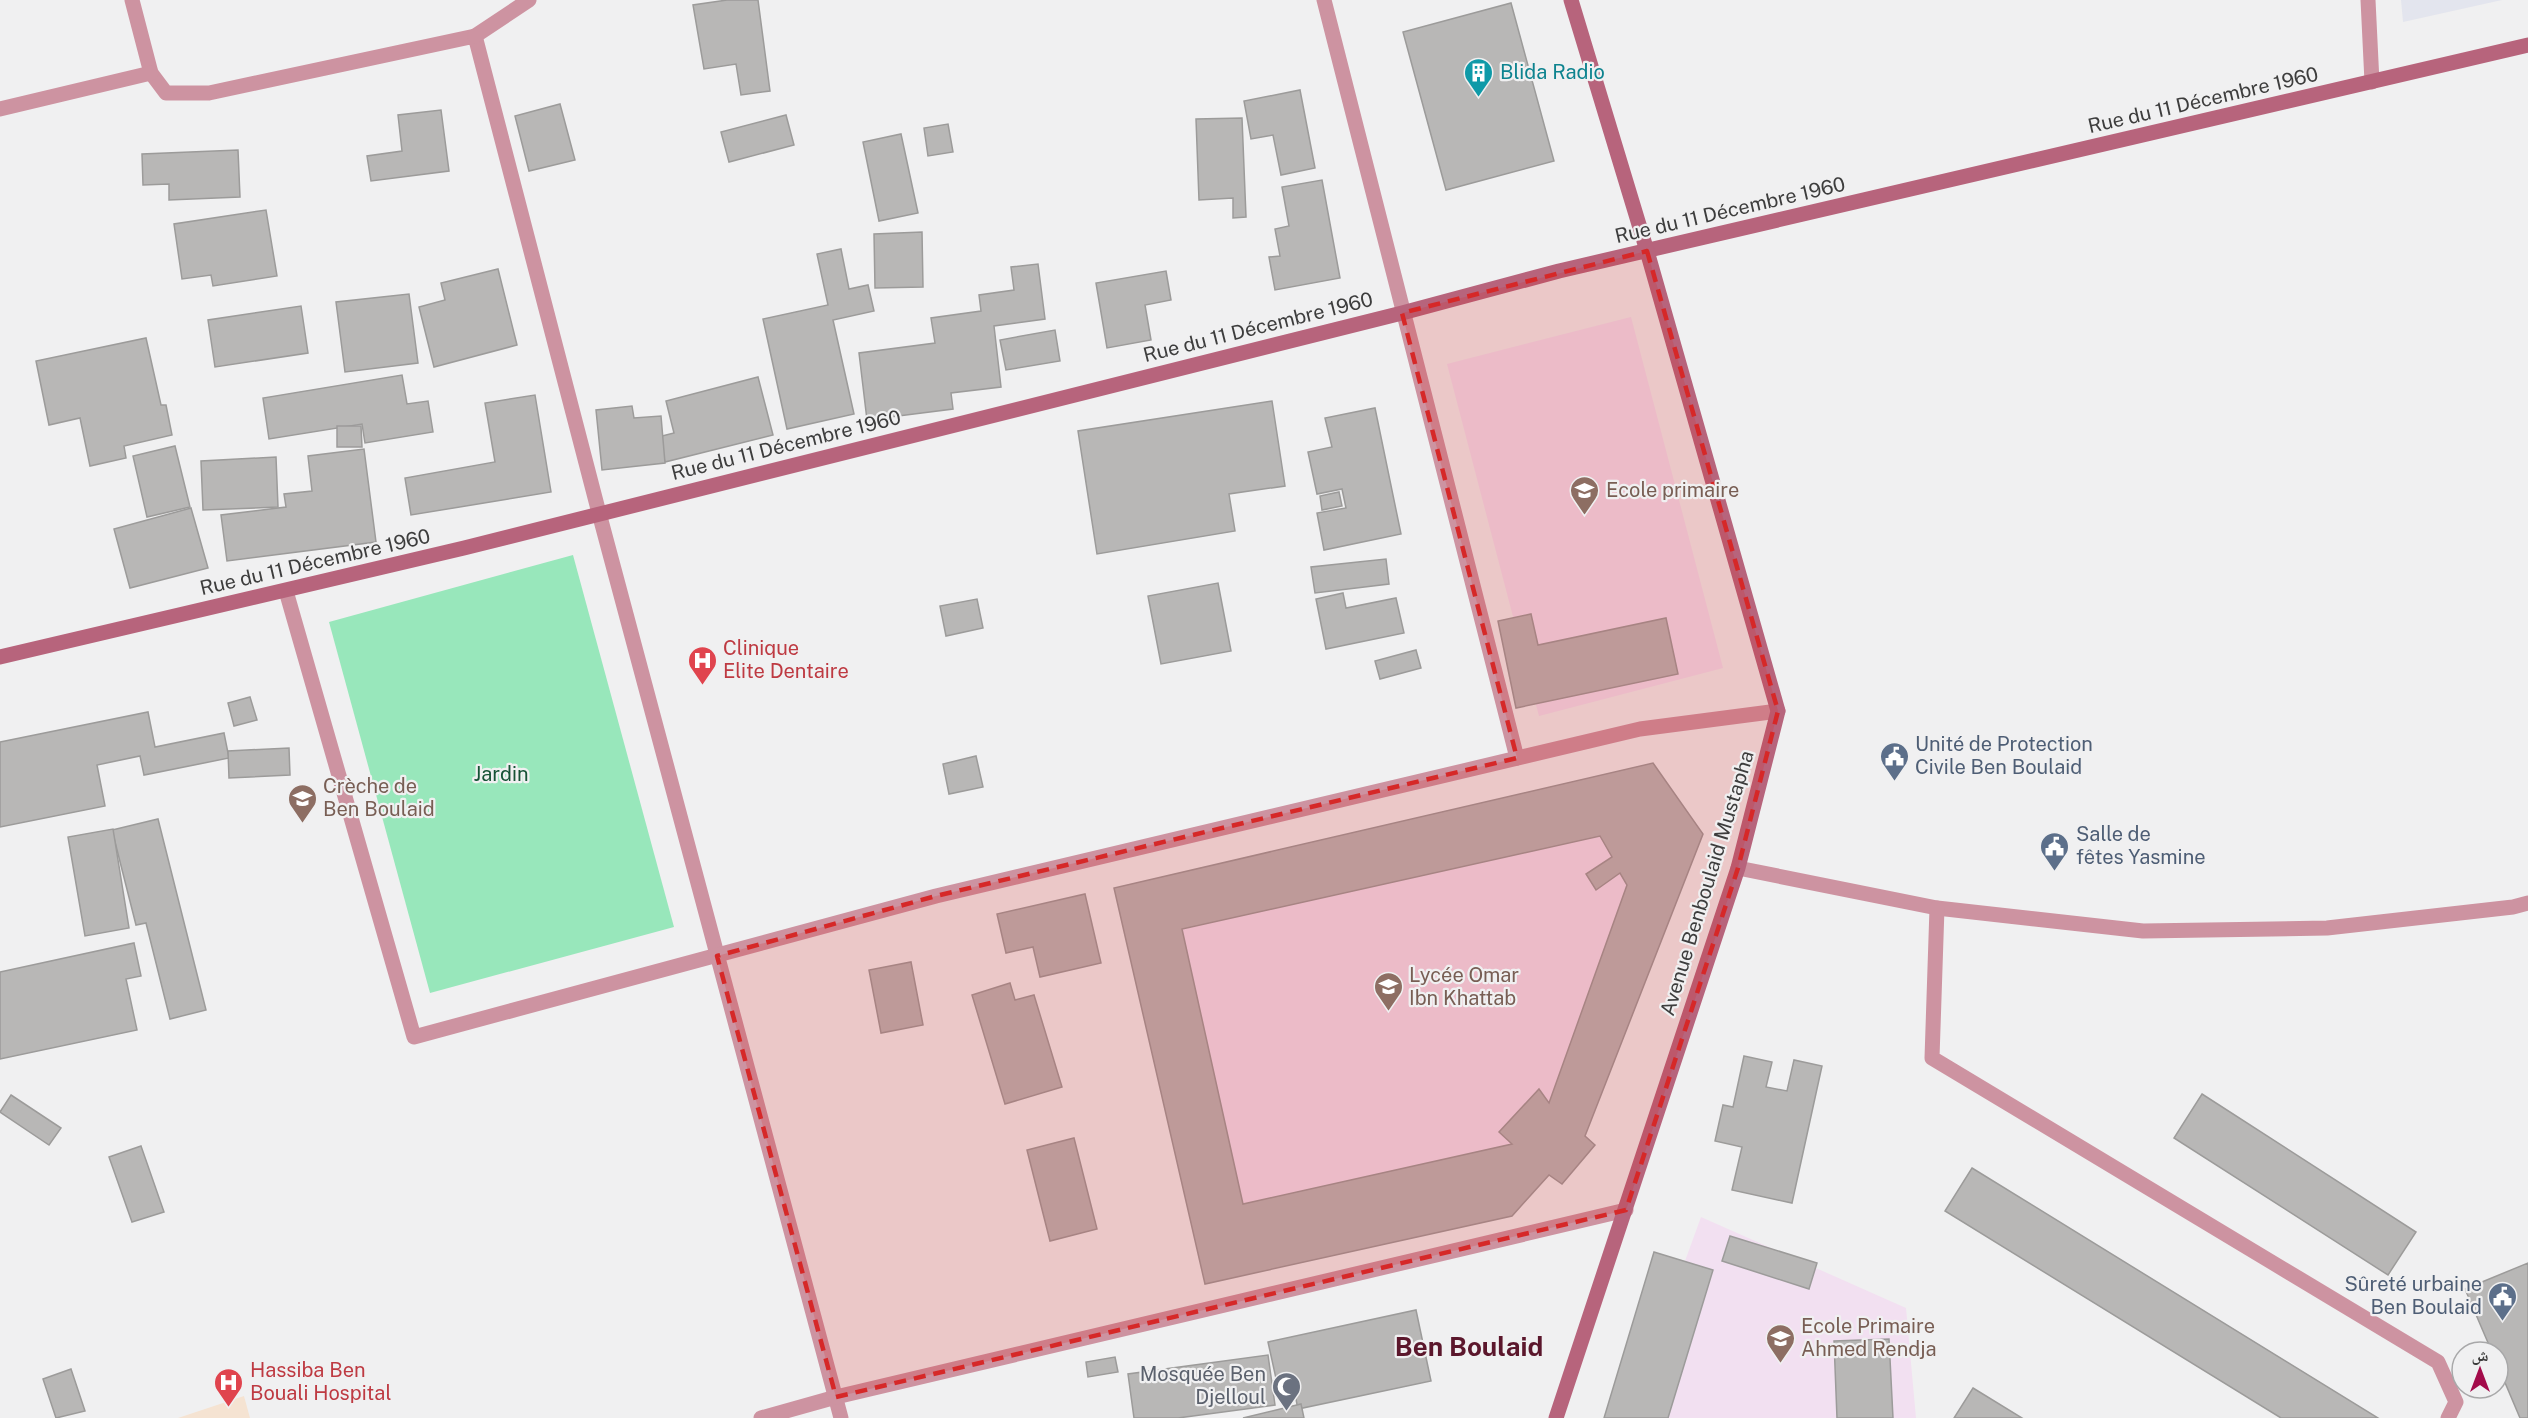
<svg xmlns="http://www.w3.org/2000/svg" width="2528" height="1418" viewBox="0 0 2528 1418" font-family="'Public Sans','Noto Naskh Arabic',sans-serif">
	<rect width="100%" height="100%" fill="#f0f0f1"/>
	<polygon fill="#e3e5ee" points="2401,0 2502,0 2403,22"/>
	<g fill="#f2e0f1">
		<polygon points="1631,317 1723,668 1539,716 1447,364"/>
		<polygon points="1653,763 1703,834 1585,1135 1595,1145 1562,1184 1549,1175 1512,1216 1205,1284 1114,888"/>
		<polygon points="1701,1217 1906,1308 1916,1418 1628,1418"/>
	</g>
	<polygon fill="#f5e3d2" points="244,1396 250,1418 178,1418"/>
	<polygon fill="#98e7bb" points="573,555 674,927 430,993 329,622"/>
	<g fill="#b8b7b6" stroke="#9c9b9a" stroke-width="1.5" fill-rule="evenodd">
		<polygon points="727,0 758,0 770,91 741,95 736,64 704,69 693,5"/>
		<polygon points="1511,3 1554,161 1446,190 1403,32"/>
		<polygon points="1300,90 1315,168 1281,175 1273,135 1251,139 1244,101"/>
		<polygon points="560,104 575,160 529,171 515,116"/>
		<polygon points="441,110 449,171 371,181 367,156 402,151 398,115"/>
		<polygon points="786,115 794,145 729,162 721,132"/>
		<polygon points="1242,118 1246,217 1233,218 1233,198 1199,200 1196,119"/>
		<polygon points="948,124 953,152 928,156 924,128"/>
		<polygon points="901,134 918,213 879,221 863,142"/>
		<polygon points="238,150 240,197 169,200 169,184 143,185 142,154"/>
		<polygon points="1322,180 1340,278 1275,290 1269,257 1280,256 1275,229 1289,226 1282,187"/>
		<polygon points="266,210 277,276 213,286 211,275 182,279 174,224"/>
		<polygon points="922,232 923,287 875,288 874,234"/>
		<polygon points="841,249 849,289 868,285 874,311 833,320 854,414 787,429 763,319 828,305 817,254"/>
		<polygon points="1038,264 1045,319 994,326 1001,387 951,393 953,409 867,420 859,353 935,343 931,318 981,311 979,295 1014,290 1011,267"/>
		<polygon points="498,269 517,345 434,367 419,307 445,300 441,283"/>
		<polygon points="1166,271 1171,300 1145,305 1151,340 1107,348 1096,283"/>
		<polygon points="409,294 418,363 345,372 336,302"/>
		<polygon points="301,306 308,353 215,367 208,320"/>
		<polygon points="1055,330 1060,361 1006,370 1000,340"/>
		<polygon points="146,338 161,405 166,405 172,435 124,446 126,458 90,466 80,418 49,425 36,361"/>
		<polygon points="402,375 407,404 428,401 433,432 365,443 362,424 269,439 263,398"/>
		<polygon points="758,377 773,435 665,462 658,437 674,433 666,401"/>
		<polygon points="535,395 551,492 411,515 405,478 495,462 485,403"/>
		<polygon points="1272,401 1285,486 1229,494 1235,531 1097,554 1078,431"/>
		<polygon points="632,406 634,418 661,416 665,463 602,470 596,410"/>
		<polygon points="1375,408 1401,534 1324,550 1317,513 1346,508 1342,489 1317,494 1308,452 1332,447 1325,418"/>
		<polygon points="337,426 361,426 362,447 337,447"/>
		<polygon points="175,446 190,507 147,517 133,456"/>
		<polygon points="364,449 376,542 227,561 221,515 286,507 284,494 312,491 308,456"/>
		<polygon points="276,457 278,507 203,510 201,461"/>
		<polygon points="1339,492 1342,506 1322,510 1320,496"/>
		<polygon points="191,508 208,568 130,588 114,529"/>
		<polygon points="1386,559 1389,584 1315,593 1311,567"/>
		<polygon points="1218,583 1231,651 1161,664 1148,596"/>
		<polygon points="1343,593 1346,608 1396,598 1404,633 1326,649 1316,599"/>
		<polygon points="977,599 983,628 946,636 940,606"/>
		<polygon points="1531,614 1538,645 1666,618 1678,674 1516,708 1498,621"/>
		<polygon points="1416,650 1421,668 1380,679 1375,661"/>
		<polygon points="250,697 257,720 234,726 228,703"/>
		<polygon points="148,712 155,747 224,733 229,758 144,775 140,756 97,765 105,806 0,827 0,742"/>
		<polygon points="289,748 290,775 229,778 228,751"/>
		<polygon points="976,756 983,787 949,794 943,764"/>
		<path d="M1653,763L1703,834L1585,1136L1595,1145L1562,1184L1549,1175L1512,1216L1205,1284L1114,888ZM1600,836L1612,857L1586,874L1596,890L1620,873L1627,885L1549,1103L1539,1089L1499,1132L1512,1144L1243,1204L1182,929Z"/>
		<polygon points="158,819 206,1010 170,1019 146,923 136,925 112,830"/>
		<polygon points="113,829 129,928 85,936 68,837"/>
		<polygon points="1085,894 1101,963 1040,977 1033,947 1006,953 997,914"/>
		<polygon points="134,943 141,976 126,979 137,1030 0,1059 0,972"/>
		<polygon points="911,962 923,1025 881,1033 869,970"/>
		<polygon points="1010,983 1015,1000 1034,995 1062,1087 1005,1104 972,995"/>
		<polygon points="1744,1056 1772,1062 1766,1087 1787,1091 1794,1060 1822,1066 1792,1203 1732,1190 1742,1147 1715,1141 1723,1105 1733,1107"/>
		<polygon points="2202,1094 2416,1232 2388,1275 2174,1138"/>
		<polygon points="11,1095 61,1128 49,1145 0,1112"/>
		<polygon points="1074,1138 1097,1229 1050,1241 1027,1150"/>
		<polygon points="141,1146 164,1212 132,1222 109,1157"/>
		<polygon points="1972,1168 2378,1418 2281,1418 1945,1211"/>
		<polygon points="1730,1236 1817,1263 1809,1289 1722,1261"/>
		<polygon points="1654,1252 1713,1270 1668,1418 1604,1418"/>
		<polygon points="2528,1263 2528,1418 2520,1418 2498,1366 2498,1352 2492,1352 2465,1289"/>
		<polygon points="1416,1310 1431,1381 1298,1409 1292,1380 1277,1383 1268,1342"/>
		<polygon points="1889,1339 1893,1418 1837,1418 1834,1341"/>
		<polygon points="1268,1355 1275,1405 1178,1418 1134,1418 1128,1374"/>
		<polygon points="1115,1357 1118,1372 1088,1377 1086,1362"/>
		<polygon points="71,1369 85,1411 56,1418 43,1379"/>
		<polygon points="1973,1388 2022,1418 1954,1418"/>
		<polygon points="1301,1404 1304,1418 1243,1418"/>
	</g>
	<g fill="none" stroke-linecap="round" stroke-linejoin="round">
		<polyline stroke="#cd93a1" stroke-width="15" points="761,1418 836,1397"/>
		<g stroke="#cd93a1" stroke-width="15">
			<polyline points="132,0 151,73 166,93 209,93 475,36 599,513 841,1418"/>
			<polyline points="1324,0 1517,758"/>
			<polyline points="2368,0 2372,82"/>
			<polyline points="475,36 529,0"/>
			<polyline points="0,109 151,73"/>
			<polyline points="286,591 414,1037 936,896 1640,729 1778,711"/>
			<polyline points="1738,868 1937,908 2143,931 2327,928 2513,907 2528,903"/>
			<polyline points="1937,908 1932,1058 2438,1362 2456,1402 2448,1418"/>
			<polyline points="836,1397 1626,1210"/>
		</g>
		<g stroke="#b7647c" stroke-width="15">
			<polyline points="0,657 464,548 1402,313 1559,271 2528,45"/>
			<polyline points="1556,1418 1738,868 1778,711 1647,251 1571,0"/>
		</g>
	</g>
	<path fill="#d62828" fill-opacity="0.2" stroke="#d62828" stroke-width="4.5" stroke-dasharray="12 8" stroke-linejoin="round" d="M1647,251L1778,711L1738,868L1626,1210L836,1397L717,956L936,896L1517,758L1402,313Z"/>
	<defs>
		<symbol id="building-pin" viewBox="-11 -11 22 30"><path d="M0 17L-7.5 6A9.5 9.5 0 1 1 7.5 6Z" fill="#0f9aa8" stroke="#f0f0f1"/><path d="M-4-6H4V6H1V3H-1V6H-4ZM-2.5-4.3h1.7v1.8h-1.7ZM.8-4.3h1.7v1.8H.8ZM-2.5-1h1.7V.8h-1.7ZM.8-1h1.7V.8H.8Z" fill="#fff"/></symbol>
		<symbol id="school-pin" viewBox="-11 -11 22 30"><path d="M0 17L-7.5 6A9.5 9.5 0 1 1 7.5 6Z" fill="#8d6e63" stroke="#f0f0f1"/><path d="M0-5L7-2L0 1L-7-2ZM-4 1L0 2.5L4 1V4Q0 6-4 4Z" fill="#fff"/></symbol>
		<symbol id="hospital-pin" viewBox="-11 -11 22 30"><path d="M0 17L-7.5 6A9.5 9.5 0 1 1 7.5 6Z" fill="#e0444e" stroke="#f0f0f1"/><path d="M-5-5h3v3.5h4V-5h3V5h-3V1.5h-4V5h-3Z" fill="#fff"/></symbol>
		<symbol id="civic-pin" viewBox="-11 -11 22 30"><path d="M0 17L-7.5 6A9.5 9.5 0 1 1 7.5 6Z" fill="#5c6f8a" stroke="#f0f0f1"/><path d="M-.6-6.5H3V-4.5H.6V-3L4-1V1h2V6H-6V1h2V-1L-.6-3ZM-1.2 2.5V6h2.4V2.5Z" fill="#fff"/></symbol>
		<symbol id="mosque-pin" viewBox="-11 -11 22 30"><path d="M0 17L-7.5 6A9.5 9.5 0 1 1 7.5 6Z" fill="#6b7280" stroke="#f0f0f1"/><path d="M3.5-4.9A6 6 0 1 0 3.5 4.9A5 5 0 1 1 3.5-4.9Z" fill="#fff"/></symbol>
	</defs>
	<g fill-rule="evenodd">
		<use href="#building-pin" x="1462" y="56" width="33" height="45"/>
		<use href="#school-pin" x="1568" y="474" width="33" height="45"/>
		<use href="#hospital-pin" x="686" y="644" width="33" height="45"/>
		<use href="#civic-pin" x="1878" y="740" width="33" height="45"/>
		<use href="#school-pin" x="286" y="782" width="33" height="45"/>
		<use href="#civic-pin" x="2038" y="830" width="33" height="45"/>
		<use href="#school-pin" x="1372" y="970" width="33" height="45"/>
		<use href="#civic-pin" x="2486" y="1280" width="33" height="45"/>
		<use href="#school-pin" x="1764" y="1322" width="33" height="45"/>
		<use href="#hospital-pin" x="212" y="1366" width="33" height="45"/>
		<use href="#mosque-pin" x="1270" y="1370" width="33" height="45"/>
	</g>
	<g text-anchor="middle" stroke-width="4.5" stroke-linejoin="round" paint-order="stroke">
		<g font-size="20" fill="#0d838f" stroke="#f0f0f1" text-anchor="start">
			<text x="1500" y="79">Blida Radio</text>
		</g>
		<g font-size="20" fill="#3d3d3d" stroke="#f0f0f1">
			<text transform="translate(2203 100) rotate(-13)" y="7">Rue du 11 Décembre 1960</text>
			<text transform="translate(1730 210) rotate(-13)" y="7">Rue du 11 Décembre 1960</text>
			<text transform="translate(1258 327) rotate(-14)" y="7">Rue du 11 Décembre 1960</text>
			<text transform="translate(786 445) rotate(-14)" y="7">Rue du 11 Décembre 1960</text>
			<text transform="translate(315 562) rotate(-13)" y="7">Rue du 11 Décembre 1960</text>
			<text transform="translate(1707 883) rotate(-73)" y="7">Avenue Benboulaid Mustapha</text>
		</g>
		<g font-size="20" fill="#785e54" stroke="#f0f0f1" text-anchor="start">
			<text x="1606" y="497">Ecole primaire</text>
			<text x="323" y="793">Crèche de<tspan x="323" dy="23">Ben Boulaid</tspan></text>
			<text x="1409" y="982">Lycée Omar<tspan x="1409" dy="23">Ibn Khattab</tspan></text>
			<text x="1801" y="1333">Ecole Primaire<tspan x="1801" dy="23">Ahmed Rendja</tspan></text>
		</g>
		<g font-size="20" fill="#be3a42" stroke="#f0f0f1" text-anchor="start">
			<text x="723" y="655">Clinique<tspan x="723" dy="23">Elite Dentaire</tspan></text>
			<text x="250" y="1377">Hassiba Ben<tspan x="250" dy="23">Bouali Hospital</tspan></text>
		</g>
		<g font-size="20" fill="#4e5e75" stroke="#f0f0f1" text-anchor="start">
			<text x="1915" y="751">Unité de Protection<tspan x="1915" dy="23">Civile Ben Boulaid</tspan></text>
			<text x="2076" y="841">Salle de<tspan x="2076" dy="23">fêtes Yasmine</tspan></text>
			<text x="2482" y="1291" text-anchor="end">Sûreté urbaine<tspan x="2482" dy="23">Ben Boulaid</tspan></text>
		</g>
		<g font-size="20" fill="#165336" stroke="#f0f0f1">
			<text x="501" y="781">Jardin</text>
		</g>
		<g font-size="20" fill="#5b616d" stroke="#f0f0f1" text-anchor="end">
			<text x="1266" y="1381">Mosquée Ben<tspan x="1266" dy="23">Djelloul</tspan></text>
		</g>
		<g font-size="26" font-weight="bold" fill="#5b172c" stroke="#f0f0f1">
			<text x="1469" y="1356">Ben Boulaid</text>
		</g>
	</g>
	<g transform="translate(2480 1370)"><circle r="28" fill="#f0f0f1" stroke="#a8a8a9" stroke-width="1.5"/>
	<path d="M0-4.5L10 22L0 15L-10 22Z" fill="#a30b4a"/>
	<text y="-9" font-size="16" font-weight="bold" text-anchor="middle" fill="#3d3d3d">ش</text>
	</g>
</svg>
